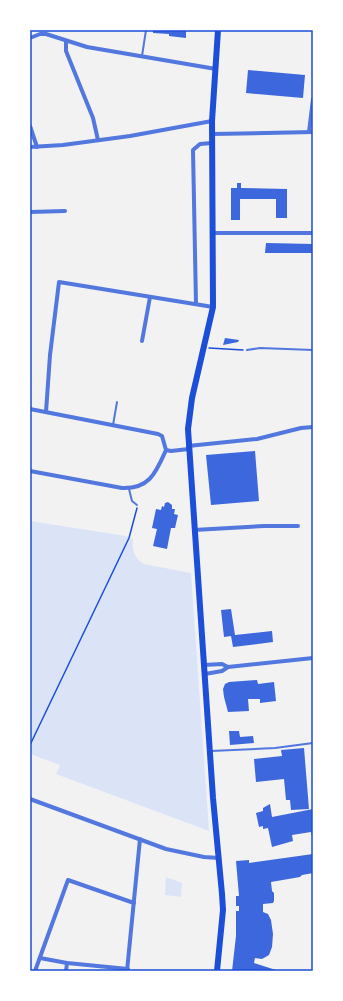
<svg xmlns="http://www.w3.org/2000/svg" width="343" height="1001" viewBox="0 0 343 1001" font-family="Overpass,sans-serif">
	<rect width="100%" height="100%" fill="#f2f2f2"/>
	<g fill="#dbe4f7">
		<path d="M30,521L126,536L133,539C132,550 134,558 144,564L191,573L209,831L56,774L60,765L30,754Z"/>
		<polygon points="166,877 182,883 181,897 165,895"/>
	</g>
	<g fill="#3d67dc">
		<polygon points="153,30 186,30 186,38 169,36 169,34 153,33"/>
		<polygon points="248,70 305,75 303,98 246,93"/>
		<polygon points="237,183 241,183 241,188 287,189 287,218 276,218 276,199 240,199 240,220 231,220 231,188 237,188"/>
		<polygon points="266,243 313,244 313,253 265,253"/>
		<polygon points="225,338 239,340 238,342 223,345"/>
		<polygon points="255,451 259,501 211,505 206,455"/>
		<polygon points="168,502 172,505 172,509 175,509 174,514 178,515 175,528 171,528 167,549 153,546 157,529 152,528 156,509 161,510 162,506 164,507 165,503"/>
		<polygon points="231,609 235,635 272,631 273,642 233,647 231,636 224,637 221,610"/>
		<polygon points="257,680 258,684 274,682 276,701 260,703 260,699 248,699 249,711 228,712 224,697 223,689 225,684 229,682"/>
		<polygon points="229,731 239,731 240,737 253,736 254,743 230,745"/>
		<polygon points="304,748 309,809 291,810 290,800 286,800 284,779 256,782 254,759 282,756 281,750"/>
		<polygon points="270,804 272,817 313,809 313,840 311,832 292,835 293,841 272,847 268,828 263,829 263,826 259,827 256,813 263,811 263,808"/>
		<polygon points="313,854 313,873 302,875 300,877 271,882 272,891 274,893 274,901 273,903 263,904 263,912 268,914 271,920 273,934 272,947 269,955 262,959 255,958 254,963 279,971 232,971 236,936 236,911 239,911 239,906 236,906 236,896 239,896 236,861 249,860 249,863"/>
	</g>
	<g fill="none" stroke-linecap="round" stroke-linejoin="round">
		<g stroke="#1d4ed8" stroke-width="1.5">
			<polyline points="209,348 243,350"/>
			<polyline points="30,745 129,538 137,508"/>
		</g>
		<g stroke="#5277de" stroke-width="2">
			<polyline points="142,56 146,30"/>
			<polyline points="247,350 260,348 313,350"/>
			<polyline points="113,425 117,402"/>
			<polyline points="129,489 132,501 137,505"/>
			<polyline points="211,751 275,748 313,743"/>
		</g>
		<g stroke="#5277de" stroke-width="4">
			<polyline points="30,38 40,34 46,34 87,47 216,69"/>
			<polyline points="66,41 66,51 93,118 98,140"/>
			<polyline points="30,126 37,147"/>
			<polyline points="309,132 313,99"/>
			<polyline points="212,134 313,132"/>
			<polyline points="30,147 63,145 130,136 212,121"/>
			<polyline points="30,212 65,211"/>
			<polyline points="213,233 313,233"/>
			<polyline points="196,304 193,150 200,144 212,143"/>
			<polyline points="142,341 150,297"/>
			<polyline points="30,409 158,434 162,436 166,450"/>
			<polyline points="46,412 50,355 59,282 213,307"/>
			<polyline points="188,446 257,439 301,428 313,427"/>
			<path d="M30,471L122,488C150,489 156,472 166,450L171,451L189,449"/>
			<polyline points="194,530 264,526 298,526"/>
			<polyline points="204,665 222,664 228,667 222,671 205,674"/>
			<polyline points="228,667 313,658"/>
			<polyline points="30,799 166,849 204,857 219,858"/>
			<polyline points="40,958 67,963 128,969"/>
			<polyline points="35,971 68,880 134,903"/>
			<polyline points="66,971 67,963"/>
			<polyline points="127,971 140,839"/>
		</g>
		<polyline stroke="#1d4ed8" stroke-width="6" points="217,971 223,910 222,894 213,798 188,429 192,398 213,307 212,121 218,30"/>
	</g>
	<rect width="343" height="1001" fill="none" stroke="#ffffff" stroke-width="62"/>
	<rect x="31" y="31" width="281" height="939" fill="none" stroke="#1d4ed8" stroke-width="1.5"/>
</svg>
